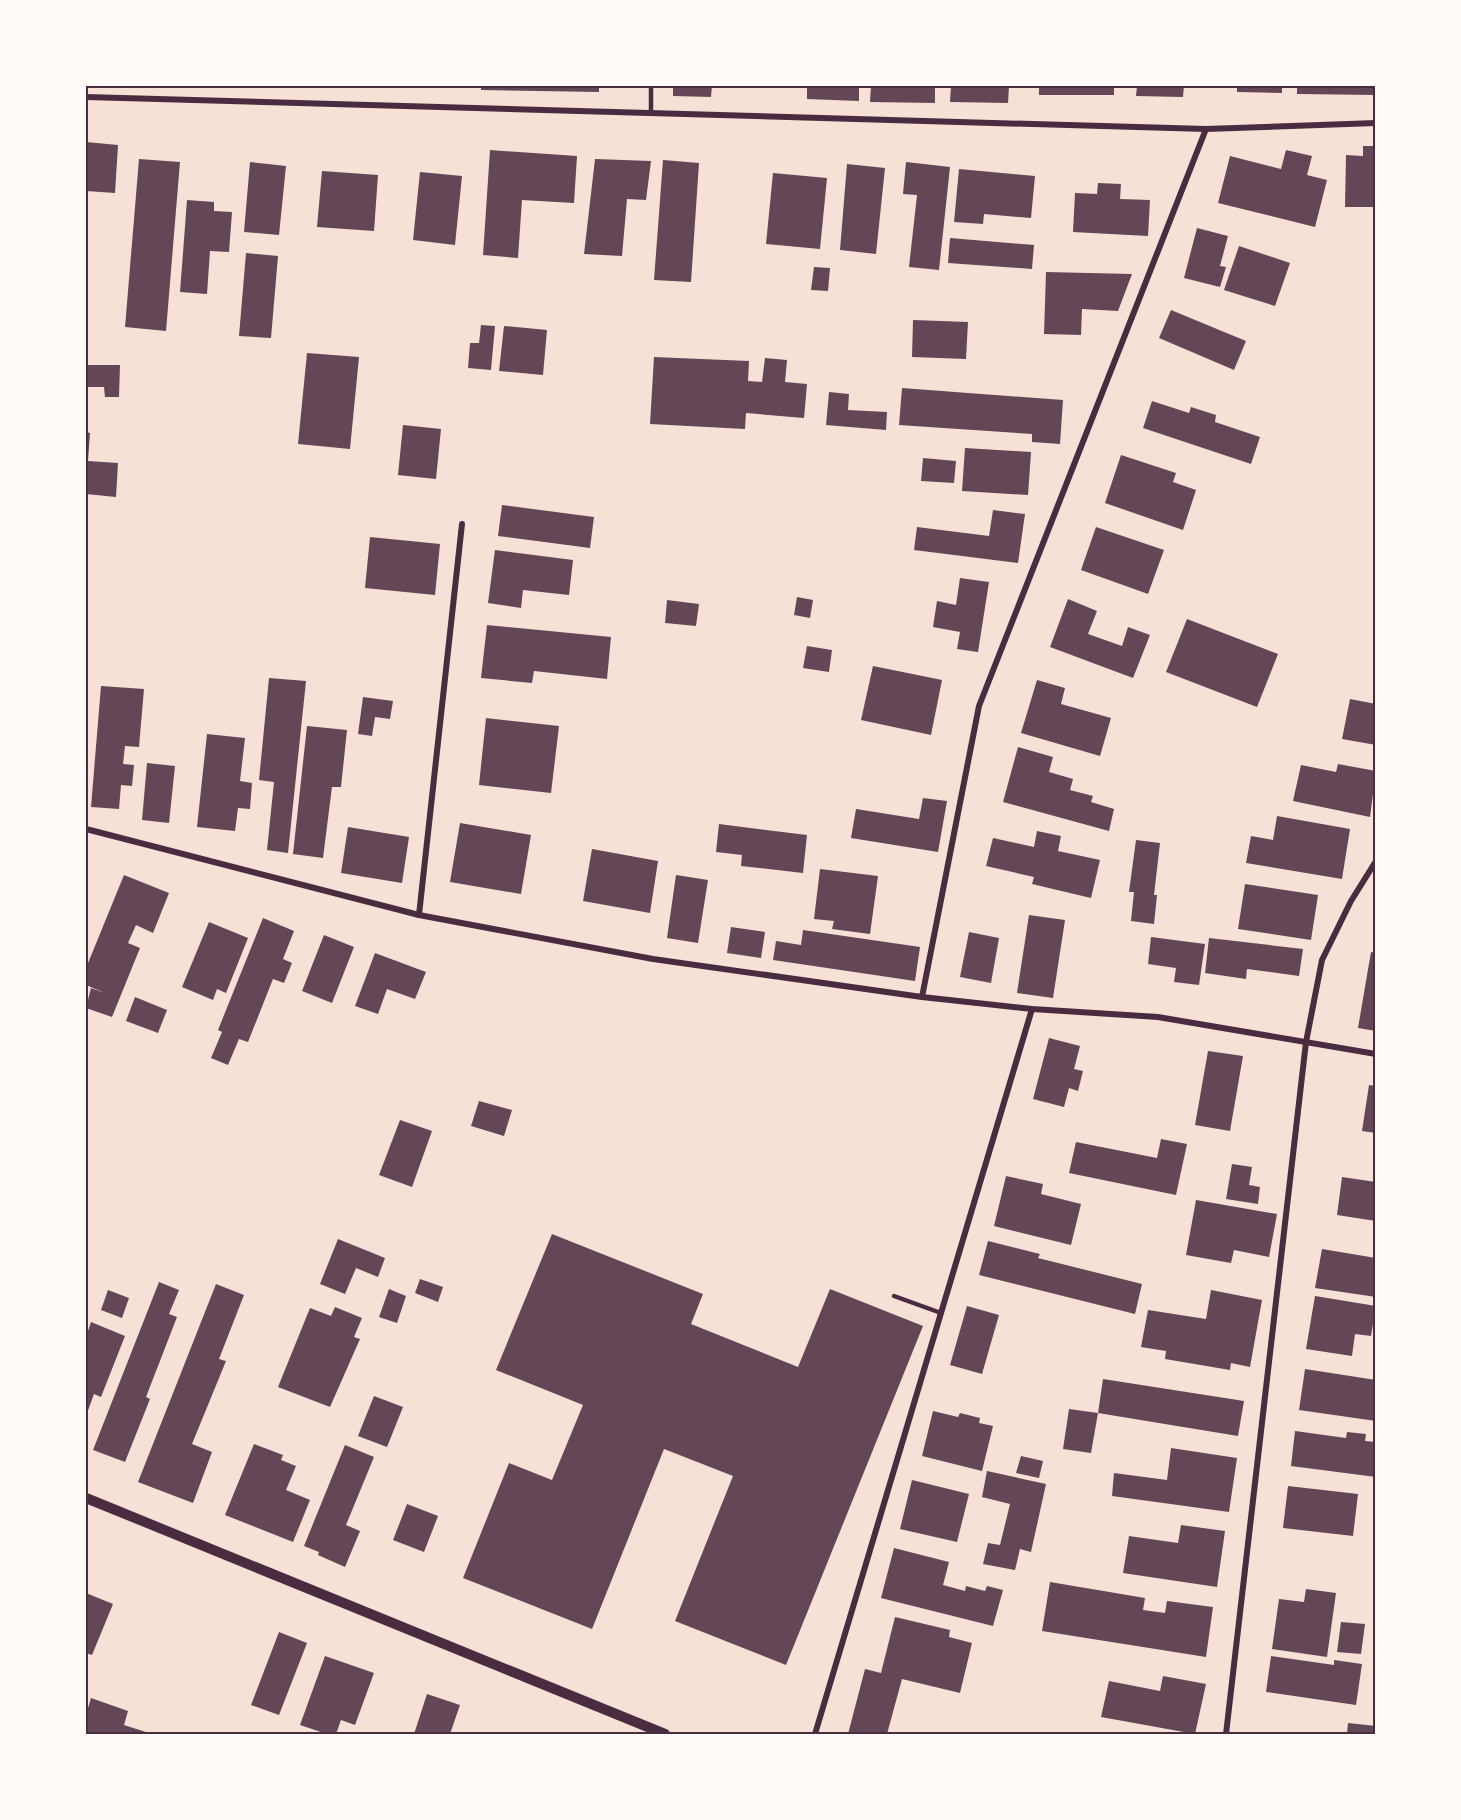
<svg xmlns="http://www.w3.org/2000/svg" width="1461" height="1820" viewBox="0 0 1461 1820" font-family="Montserrat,sans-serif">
	<rect width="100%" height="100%" fill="#f7e1d7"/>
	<g fill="#644757">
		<polygon points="481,86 599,86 599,92 481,90"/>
		<polygon points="673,86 712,86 711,97 673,96"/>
		<polygon points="807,86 859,86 859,101 807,99"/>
		<polygon points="871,86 935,86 935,103 870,102"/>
		<polygon points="951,86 1009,86 1008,103 950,102"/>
		<rect x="1039" y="86" width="75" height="9"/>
		<polygon points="1137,86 1184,86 1183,97 1136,96"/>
		<polygon points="1237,86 1282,86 1282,93 1237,92"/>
		<polygon points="1297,86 1376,86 1376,95 1297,94"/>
		<polygon points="86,142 118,145 115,193 86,191"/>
		<polygon points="1363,146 1376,146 1376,207 1345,207 1346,155 1363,156"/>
		<polygon points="490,150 577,156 574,203 522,200 518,258 483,255"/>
		<polygon points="1286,150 1312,156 1307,175 1327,180 1315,227 1218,203 1230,156 1281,169"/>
		<polygon points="139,159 180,162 166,331 125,327"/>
		<polygon points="595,159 651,161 646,200 627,199 622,256 584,254"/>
		<polygon points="663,160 699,163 691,282 654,280"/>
		<polygon points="250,162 286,166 279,235 244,232"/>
		<polygon points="906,162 950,167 939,270 909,267 917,195 903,194"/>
		<polygon points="847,164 885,168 876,254 840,250"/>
		<polygon points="959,169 1035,176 1031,218 984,214 983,224 954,222"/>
		<polygon points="322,171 378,175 374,231 317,227"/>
		<polygon points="420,172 462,176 455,245 413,240"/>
		<polygon points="773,173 827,178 820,249 766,244"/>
		<polygon points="1098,183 1121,184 1120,199 1150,200 1148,236 1073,232 1075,193 1097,194"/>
		<polygon points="187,200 214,202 214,211 232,212 229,252 210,251 207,294 180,292"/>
		<polygon points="1197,228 1228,236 1220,266 1226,267 1220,287 1184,278"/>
		<polygon points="950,238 1034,245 1032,269 948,263"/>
		<polygon points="1239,246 1290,263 1275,306 1224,290"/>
		<polygon points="246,253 278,256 271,338 239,336"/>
		<polygon points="814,267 830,268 828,291 811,290"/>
		<polygon points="1046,272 1132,274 1118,311 1082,309 1081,335 1044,334"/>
		<polygon points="1171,310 1246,341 1234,370 1159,338"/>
		<polygon points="913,320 968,322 966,359 912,357"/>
		<polygon points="481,325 495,326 491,370 468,368 470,343 479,343"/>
		<polygon points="504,326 547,330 543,375 499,371"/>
		<polygon points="307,353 359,357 350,449 298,444"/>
		<polygon points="654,357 749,361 748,381 762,382 765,358 787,360 785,382 807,384 804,418 746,413 745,429 650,424"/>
		<polygon points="88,365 120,365 119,397 105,397 104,387 87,387"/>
		<polygon points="902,388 1063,400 1060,444 1032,442 1032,434 899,425"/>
		<polygon points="829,392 849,394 848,410 887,412 886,430 826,425"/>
		<polygon points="1152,401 1189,413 1191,407 1216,415 1215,422 1260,437 1251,464 1143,428"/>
		<polygon points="403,425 441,429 436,479 398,475"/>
		<polygon points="86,432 90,433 88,461 118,463 116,497 86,494"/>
		<polygon points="965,448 1031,452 1028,495 962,491"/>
		<polygon points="1121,455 1176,473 1173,482 1196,490 1183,530 1105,503"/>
		<polygon points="923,458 956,461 954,483 921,481"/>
		<polygon points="502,505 594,517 590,548 498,536"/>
		<polygon points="993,510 1025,514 1018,563 914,550 917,527 989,536"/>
		<polygon points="1096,527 1164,550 1148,594 1081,570"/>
		<polygon points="370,537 440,544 435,595 365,588"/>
		<polygon points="495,550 573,560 569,595 523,590 521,608 488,603"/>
		<polygon points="960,578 989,582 978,652 957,649 960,632 933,627 937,601 956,605"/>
		<polygon points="797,597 813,600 810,618 794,615"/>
		<polygon points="1068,599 1097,611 1088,634 1122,646 1128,627 1150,635 1133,678 1050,647"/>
		<polygon points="667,600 699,604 696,626 665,623"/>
		<polygon points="1187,619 1278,654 1257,707 1166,672"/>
		<polygon points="487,625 611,637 607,679 534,671 532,683 481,678"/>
		<polygon points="807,646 832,650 829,672 803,668"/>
		<polygon points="873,666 942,680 931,735 861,720"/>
		<polygon points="269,678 306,681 288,853 267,850 274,782 259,780"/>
		<polygon points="1037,680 1065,688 1061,704 1111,718 1100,756 1021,733"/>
		<polygon points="101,686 144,689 139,747 125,746 123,764 134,765 132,786 121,785 119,809 91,807"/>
		<polygon points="363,697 393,701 390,719 375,717 372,736 358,734"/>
		<polygon points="1350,699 1376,704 1376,745 1342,739"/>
		<polygon points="486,718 559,726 551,793 479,785"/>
		<polygon points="307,726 347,730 341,787 332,787 323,858 293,854"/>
		<polygon points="207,734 245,738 240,781 252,783 250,809 238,808 235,831 197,827"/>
		<polygon points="1018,747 1053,757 1049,772 1073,779 1070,790 1093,796 1091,802 1114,809 1109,831 1003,802"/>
		<polygon points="147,763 175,766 169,823 142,820"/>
		<polygon points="1338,764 1376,771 1370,817 1293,801 1301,765 1336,772"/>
		<polygon points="923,798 947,801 938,852 851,838 856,809 919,819"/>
		<polygon points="1277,816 1350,829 1342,879 1246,863 1251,836 1273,840"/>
		<polygon points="460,823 531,835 521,894 450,882"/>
		<polygon points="719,824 807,835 803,873 741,866 742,855 716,852"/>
		<polygon points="348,827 409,837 402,883 341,873"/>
		<polygon points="1037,831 1061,836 1058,851 1100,860 1091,898 1032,884 1034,877 986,866 993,838 1034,847"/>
		<polygon points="1136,840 1160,843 1154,895 1157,895 1154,924 1131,921 1134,892 1129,892"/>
		<polygon points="592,849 658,861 650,913 583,901"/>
		<polygon points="820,869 878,876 870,934 832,929 834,921 814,919"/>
		<polygon points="124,875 169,893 153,933 136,925 128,943 140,948 112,1017 86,1008 91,988 105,993 86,985 86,968"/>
		<polygon points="676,875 708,880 698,943 667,938"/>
		<polygon points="1245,884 1318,895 1311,940 1238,929"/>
		<polygon points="1029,915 1065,920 1053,998 1017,993"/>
		<polygon points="263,918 294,931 283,959 292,963 284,983 273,979 248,1042 239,1039 228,1065 211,1058 222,1032 218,1030"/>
		<polygon points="209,922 248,938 226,993 217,989 213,1000 182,987"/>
		<polygon points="731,927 765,932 761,958 727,953"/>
		<polygon points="803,930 920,947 915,981 773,960 776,941 801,945"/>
		<polygon points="969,932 999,938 991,983 960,977"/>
		<polygon points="324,935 354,947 332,1003 302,991"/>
		<polygon points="1151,937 1205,944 1199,985 1174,982 1176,968 1148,964"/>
		<polygon points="1209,938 1303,949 1299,976 1247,969 1246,979 1205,973"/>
		<polygon points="1371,952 1376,953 1376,1031 1358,1028"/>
		<polygon points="375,953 426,972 415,999 387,989 378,1014 355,1006"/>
		<polygon points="135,997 167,1010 158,1033 126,1021"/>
		<polygon points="1049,1038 1080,1046 1074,1069 1083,1071 1078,1091 1069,1088 1064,1107 1033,1099"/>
		<polygon points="1208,1051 1243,1056 1230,1131 1195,1125"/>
		<polygon points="1369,1085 1376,1086 1376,1133 1362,1131"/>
		<polygon points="479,1101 512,1110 504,1136 471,1126"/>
		<polygon points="400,1120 432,1131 412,1187 379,1175"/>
		<polygon points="1161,1139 1187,1144 1176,1195 1069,1173 1076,1142 1157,1158"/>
		<polygon points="1232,1164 1252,1167 1249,1185 1260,1187 1258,1204 1226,1199"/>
		<polygon points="1006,1176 1043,1184 1041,1194 1081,1204 1071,1245 994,1226"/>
		<polygon points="1342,1177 1376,1182 1376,1221 1337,1215"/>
		<polygon points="1196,1200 1277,1214 1269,1257 1234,1250 1231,1263 1186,1255"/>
		<polygon points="552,1234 703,1294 691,1324 798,1367 830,1289 923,1326 786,1665 675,1621 733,1476 664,1449 592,1629 463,1578 509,1463 552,1480 583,1405 496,1370"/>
		<polygon points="338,1239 385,1258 378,1277 356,1268 345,1294 320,1284"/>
		<polygon points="988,1241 1040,1254 1038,1258 1142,1284 1135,1314 979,1275"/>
		<polygon points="1322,1249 1376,1258 1376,1297 1315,1288"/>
		<polygon points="420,1279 443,1287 438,1302 415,1293"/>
		<polygon points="159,1282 179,1290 169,1314 177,1317 146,1397 150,1399 125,1462 93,1450"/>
		<polygon points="216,1284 244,1295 219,1359 226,1361 192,1444 212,1452 193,1503 138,1482"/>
		<polygon points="389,1289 406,1296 397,1323 379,1317"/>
		<polygon points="108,1290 129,1298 122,1318 101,1310"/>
		<polygon points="1211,1290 1262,1300 1250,1367 1231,1363 1230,1370 1165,1359 1166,1351 1141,1347 1148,1310 1206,1319"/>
		<polygon points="1315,1296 1376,1306 1371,1336 1355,1334 1352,1356 1306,1349"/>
		<polygon points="967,1306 999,1315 982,1374 950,1365"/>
		<polygon points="335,1307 362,1318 354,1337 360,1339 330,1407 278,1387 310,1308 331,1316"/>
		<polygon points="91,1322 125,1336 101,1397 94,1394 86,1416 86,1337"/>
		<polygon points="1305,1369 1376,1380 1376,1421 1299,1410"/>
		<polygon points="1103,1379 1244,1401 1238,1436 1098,1413 1091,1453 1063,1449 1069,1409 1098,1413"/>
		<polygon points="374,1396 403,1407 387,1447 358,1436"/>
		<polygon points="933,1411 958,1417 960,1413 980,1418 979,1423 993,1426 982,1471 922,1456"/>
		<polygon points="1295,1431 1346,1438 1347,1432 1366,1434 1365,1441 1376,1442 1376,1477 1291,1466"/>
		<polygon points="254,1444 283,1455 281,1460 296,1466 286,1490 310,1500 293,1542 225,1515"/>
		<polygon points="345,1445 374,1457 346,1525 360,1531 345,1567 318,1555 319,1552 304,1546"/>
		<polygon points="1171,1448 1237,1458 1229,1512 1112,1496 1114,1473 1167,1480"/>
		<polygon points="1021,1456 1043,1461 1039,1478 1016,1473"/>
		<polygon points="987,1471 1046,1484 1031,1552 1020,1549 1015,1570 983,1564 988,1543 1000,1545 1010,1504 982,1497"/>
		<polygon points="912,1480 969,1494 957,1542 900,1529"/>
		<polygon points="1288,1486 1358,1494 1353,1536 1283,1528"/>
		<polygon points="407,1504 438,1516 424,1552 393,1540"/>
		<polygon points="1181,1525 1225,1531 1217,1587 1123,1573 1129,1536 1178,1543"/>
		<polygon points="894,1548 949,1562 943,1585 965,1591 966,1586 985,1591 987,1586 1003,1590 993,1626 881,1598"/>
		<polygon points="1050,1582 1145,1598 1143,1610 1165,1613 1167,1601 1213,1607 1206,1657 1042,1631"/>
		<polygon points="1306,1589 1336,1593 1327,1657 1272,1649 1279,1599 1304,1602"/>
		<polygon points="86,1593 113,1604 92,1655 86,1653"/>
		<polygon points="895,1617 950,1630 949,1637 972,1643 960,1693 902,1679 887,1734 848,1734 865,1669 881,1673"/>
		<polygon points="1341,1622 1365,1624 1361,1654 1337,1652"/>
		<polygon points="279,1632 307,1643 279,1715 251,1705"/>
		<polygon points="325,1656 374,1673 355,1725 341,1720 336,1734 327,1734 300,1725"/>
		<polygon points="1271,1656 1334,1665 1334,1660 1362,1664 1356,1705 1266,1692"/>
		<polygon points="1163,1676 1206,1684 1195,1734 1101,1717 1109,1681 1160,1691"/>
		<polygon points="427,1694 460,1705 450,1734 414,1734"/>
		<polygon points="91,1698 128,1711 124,1725 146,1732 145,1734 86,1734 86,1715"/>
		<polygon points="1348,1723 1376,1726 1376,1734 1347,1734"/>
	</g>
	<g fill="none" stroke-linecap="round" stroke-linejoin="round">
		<g stroke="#4a2c40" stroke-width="4.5">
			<polyline points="651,113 651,86"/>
			<polyline points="894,1296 941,1313"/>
		</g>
		<g stroke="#4a2c40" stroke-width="6">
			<polyline points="86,97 1206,129 1376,123"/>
			<polyline points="86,829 419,915 653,959 922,997 1032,1009 1158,1017 1376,1054"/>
			<polyline points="419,915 462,524"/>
			<polyline points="922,997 979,706 1206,129"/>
			<polyline points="815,1734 1032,1009"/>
			<polyline points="1226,1734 1306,1042 1322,960 1351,901 1376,861"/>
		</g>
		<polyline stroke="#4a2c40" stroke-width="10" points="86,1498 665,1734"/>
	</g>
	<rect width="1461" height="1820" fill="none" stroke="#fffaf5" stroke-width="174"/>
	<rect x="87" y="87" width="1287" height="1646" fill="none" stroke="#4a2c40" stroke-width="2"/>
</svg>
